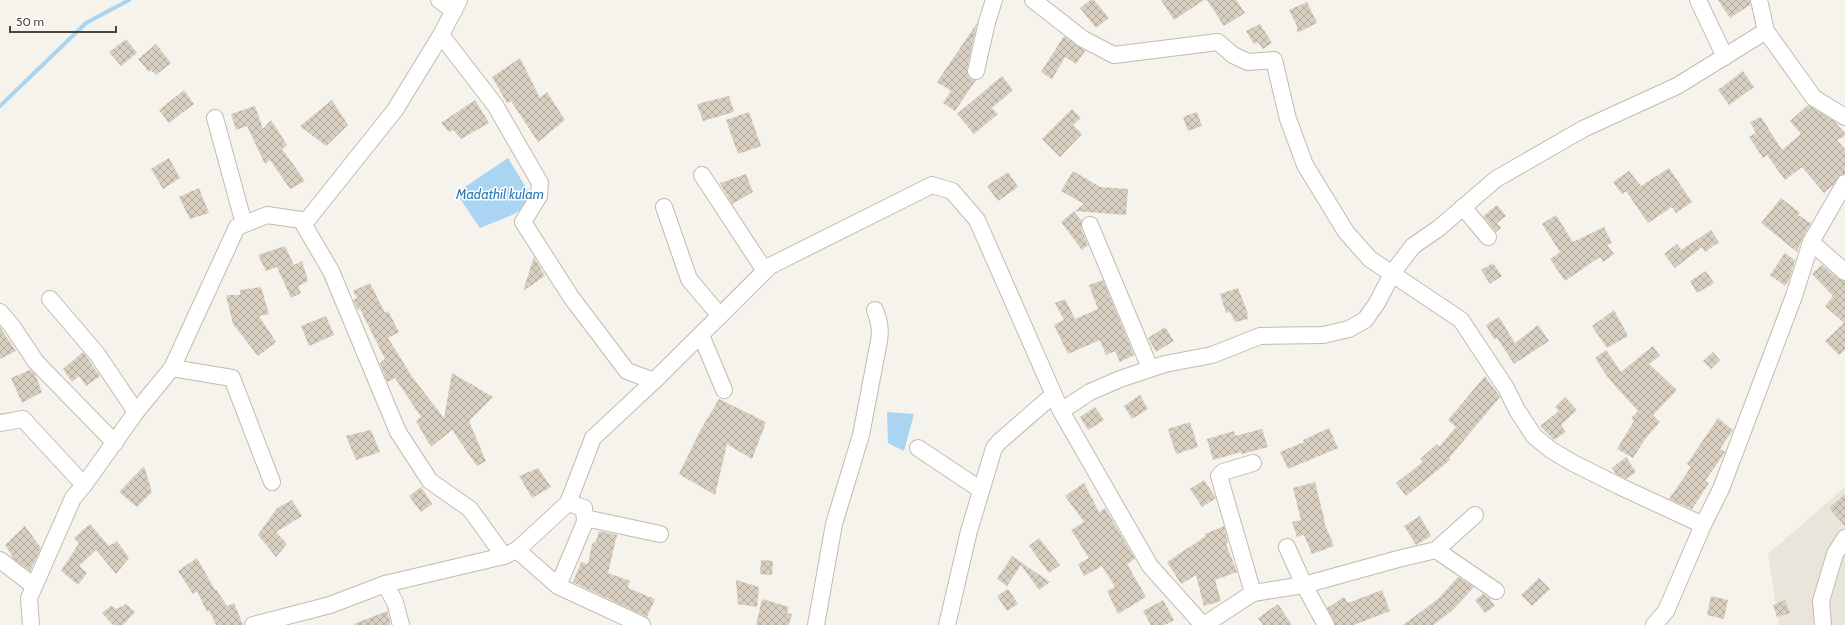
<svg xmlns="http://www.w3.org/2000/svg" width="1845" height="625" viewBox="0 0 1845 625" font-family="Cabin,sans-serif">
	<defs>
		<pattern id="building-cross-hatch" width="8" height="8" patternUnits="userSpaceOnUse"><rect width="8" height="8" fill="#d8cfc1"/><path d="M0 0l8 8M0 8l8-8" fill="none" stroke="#b1aa9e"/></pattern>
	</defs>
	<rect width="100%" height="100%" fill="#f6f3ec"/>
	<polygon fill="#eae5da" points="1845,487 1845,625 1779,625 1768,554"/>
	<g fill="#a9d4f2">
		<polygon points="508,158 535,202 512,215 480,228 456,193"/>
		<polygon points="887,412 914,414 904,451 888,443"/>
	</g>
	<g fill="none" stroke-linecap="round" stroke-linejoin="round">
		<polyline stroke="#a9d4f2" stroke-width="4" points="0,106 86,23 129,0"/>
	</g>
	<g fill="url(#building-cross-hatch)">
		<polygon points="1090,0 1094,0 1109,18 1096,28 1080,8"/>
		<polygon points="1161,0 1204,0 1174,20"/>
		<polygon points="1207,0 1236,0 1245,13 1224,26"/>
		<polygon points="1718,0 1750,0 1750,5 1730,18"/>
		<polygon points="1307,2 1317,23 1297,33 1297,26 1289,10"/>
		<polygon points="977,23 967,69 969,78 976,80 955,111 943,103 951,91 937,82"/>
		<polygon points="1260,24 1272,43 1263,49 1258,42 1254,44 1246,31"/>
		<polygon points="1064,36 1085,51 1076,64 1065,57 1052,79 1041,72"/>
		<polygon points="126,39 137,53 121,66 109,52"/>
		<polygon points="156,44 171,63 156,75 151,70 149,72 138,59"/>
		<polygon points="520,58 540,98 547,92 565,120 538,142 511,101 507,103 492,77"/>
		<polygon points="1743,71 1754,87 1729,105 1718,90"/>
		<polygon points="1002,76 1013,90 992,108 998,114 974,134 957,114"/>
		<polygon points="184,90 194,104 169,123 159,110"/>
		<polygon points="729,96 734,112 703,121 697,104"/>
		<polygon points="332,100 348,125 326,146 300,126"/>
		<polygon points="475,100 489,123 461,139 453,130 449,132 441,123"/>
		<polygon points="1808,105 1834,121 1845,133 1845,136 1837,140 1845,149 1845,174 1840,175 1833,185 1824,193 1802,167 1785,180 1767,155 1763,158 1749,137 1756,133 1750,122 1761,117 1782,150 1801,134 1790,121"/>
		<polygon points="255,106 263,129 271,120 287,145 282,149 305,181 290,189 270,160 265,164 247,126 236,130 231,114"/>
		<polygon points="1072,109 1081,118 1073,125 1082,134 1060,157 1042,139"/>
		<polygon points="749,112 761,146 738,154 726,120"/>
		<polygon points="1197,112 1202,126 1188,131 1183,117"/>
		<polygon points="169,158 180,178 163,189 151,169"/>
		<polygon points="1669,168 1692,202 1676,213 1672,207 1648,223 1626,191 1622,194 1613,182 1629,171 1641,186"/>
		<polygon points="1073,171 1100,187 1128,189 1126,215 1075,211 1084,204 1061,191"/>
		<polygon points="1008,172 1018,187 998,201 987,186"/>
		<polygon points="746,174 753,192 732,204 720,183"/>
		<polygon points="199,188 209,213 190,219 179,197"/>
		<polygon points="1781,198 1800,213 1798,215 1811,223 1803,237 1797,252 1761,223"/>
		<polygon points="1497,205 1506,216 1497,223 1501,228 1496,232 1483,216"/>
		<polygon points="1074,211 1082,221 1081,229 1088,245 1082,250 1061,222"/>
		<polygon points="1556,215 1573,242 1604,227 1612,243 1607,245 1614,254 1603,262 1600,257 1565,281 1550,259 1560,252 1542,224"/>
		<polygon points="1711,230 1719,242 1705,252 1702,247 1675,268 1664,254 1677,244 1681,250"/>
		<polygon points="285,246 294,265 302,261 308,281 298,286 301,293 291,298 277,267 266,271 258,255"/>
		<polygon points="1785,253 1795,260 1789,280 1785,286 1770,275"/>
		<polygon points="534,257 545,276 523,291"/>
		<polygon points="1493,263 1502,276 1490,284 1481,270"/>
		<polygon points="1822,265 1839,279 1845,281 1845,350 1839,355 1825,341 1844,323 1825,306 1833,296 1812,274"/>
		<polygon points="1706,271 1714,283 1697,293 1690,281"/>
		<polygon points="1103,280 1134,355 1120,362 1115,351 1106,355 1100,340 1068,354 1054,325 1064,320 1055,303 1065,299 1075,319 1098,309 1089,285"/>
		<polygon points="370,283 385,313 388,311 399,332 388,338 413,378 444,418 452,373 493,397 469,421 486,461 477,466 452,430 431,447 416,421 421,417 395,378 388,382 386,379 380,363 385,359 360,309 358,310 353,300 357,298 353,291"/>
		<polygon points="261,287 269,314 259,316 276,342 258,356 233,324 226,295 240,295 240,290"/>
		<polygon points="1238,288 1247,311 1248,319 1235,322 1230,312 1226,313 1220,294"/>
		<polygon points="1614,310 1628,336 1607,348 1592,326"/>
		<polygon points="326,316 334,335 309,346 301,326"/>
		<polygon points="1499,317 1515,343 1538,325 1549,341 1514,364 1497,338 1494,339 1486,325"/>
		<polygon points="0,327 16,351 0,359"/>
		<polygon points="1165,327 1174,341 1156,352 1148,338"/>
		<polygon points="1653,346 1660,356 1649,364 1677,390 1653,415 1660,422 1645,439 1633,458 1617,449 1634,421 1631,418 1638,411 1609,379 1595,358 1606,350 1621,372"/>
		<polygon points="83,352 100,376 86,386 79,376 72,382 63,369"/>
		<polygon points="1713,352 1720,360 1711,369 1703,361"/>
		<polygon points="30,370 35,374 42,392 22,403 11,378"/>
		<polygon points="1485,376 1500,397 1449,458 1450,460 1406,496 1396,483 1423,462 1420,459 1437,444 1439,447 1456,427 1448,420"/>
		<polygon points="1140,395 1148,409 1132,419 1124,406"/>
		<polygon points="1565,397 1577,410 1561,425 1566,432 1554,440 1540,426 1559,411 1555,407"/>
		<polygon points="719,399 766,422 752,459 727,444 715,495 679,474 700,431"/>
		<polygon points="1095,407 1104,420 1088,430 1080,417"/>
		<polygon points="1718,418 1733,430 1720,449 1725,452 1705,481 1709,483 1692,509 1669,499 1691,467 1687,464"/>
		<polygon points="1190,422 1198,447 1176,454 1168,429"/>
		<polygon points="1329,428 1338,448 1288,469 1280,452 1304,442 1303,440"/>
		<polygon points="1262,429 1268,447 1242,454 1241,452 1213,460 1207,439 1234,431 1235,436"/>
		<polygon points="371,430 380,452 356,460 346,436"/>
		<polygon points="1626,457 1636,472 1626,479 1616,474 1612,468"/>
		<polygon points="144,466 152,492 137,507 119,492"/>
		<polygon points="538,468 551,487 532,498 519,476"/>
		<polygon points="1204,480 1216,498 1202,507 1190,489"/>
		<polygon points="1315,482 1325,522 1324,522 1334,546 1312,554 1304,535 1297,537 1292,522 1301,520 1293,488"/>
		<polygon points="1084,483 1099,512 1105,508 1135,559 1127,564 1146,597 1118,614 1107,591 1115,587 1102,566 1084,576 1078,564 1089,558 1071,530 1084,522 1065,496"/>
		<polygon points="421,487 432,504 421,512 409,496"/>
		<polygon points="1845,494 1845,526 1829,508"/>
		<polygon points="292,500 302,516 276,532 287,544 276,557 258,535 277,508"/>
		<polygon points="1420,516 1431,536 1416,545 1404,526"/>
		<polygon points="90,524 109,546 117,541 129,558 116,574 96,550 79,566 87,573 78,585 61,571 79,543 74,538"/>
		<polygon points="25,526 41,548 30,571 14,559 5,545"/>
		<polygon points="1224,526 1228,543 1226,544 1237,572 1215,580 1221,601 1204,606 1196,575 1181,584 1167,562 1206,536 1205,534"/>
		<polygon points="599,531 617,535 608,573 630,581 628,588 655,599 647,617 573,582 581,562 588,564 592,544 596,541"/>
		<polygon points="1039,538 1060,565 1049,573 1029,546"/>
		<polygon points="1012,556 1022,563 1050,582 1039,590 1021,565 1007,586 997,579"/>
		<polygon points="197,558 215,590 216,589 227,606 234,603 243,625 216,625 209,610 207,612 197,591 193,594 178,571"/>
		<polygon points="761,560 773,561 772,575 760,574"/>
		<polygon points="1458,577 1474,587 1453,610 1433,625 1403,625 1438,599"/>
		<polygon points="1539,578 1550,589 1532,606 1521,595"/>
		<polygon points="736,580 759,587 757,607 738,604"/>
		<polygon points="1008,589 1018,604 1007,611 997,596"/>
		<polygon points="1382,590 1390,611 1354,625 1335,625 1327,608 1344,597 1348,603"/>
		<polygon points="1483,594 1489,598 1495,606 1485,613 1475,600"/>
		<polygon points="1711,596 1728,600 1724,619 1707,615"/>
		<polygon points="762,599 789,607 787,613 792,614 789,625 756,625"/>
		<polygon points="1163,600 1174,620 1165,625 1151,625 1143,611"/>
		<polygon points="1785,600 1790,613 1777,617 1773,605"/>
		<polygon points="126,604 135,612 123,625 113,625 102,613 111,606 117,609"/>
		<polygon points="1278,604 1292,625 1263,625 1258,618"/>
		<polygon points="387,611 391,625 354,625 354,624"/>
	</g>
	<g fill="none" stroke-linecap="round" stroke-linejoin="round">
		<defs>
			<g id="minor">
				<polyline points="439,0 454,11"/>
				<polyline points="1033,0 1083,39 1114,55 1218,42 1233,55 1248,62 1274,60 1288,119 1305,165 1346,232 1370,259 1461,320 1506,388 1517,410 1534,436 1551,450 1573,463 1619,486 1703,525"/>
				<polyline points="1698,0 1725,57"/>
				<polyline points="1766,31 1814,98 1845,117"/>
				<polyline points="441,35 495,105 540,183 539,196 523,222 571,297 627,371 654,381"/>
				<polyline points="976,71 987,22 994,0"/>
				<polyline points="215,118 244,224"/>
				<polyline points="702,175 765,271"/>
				<polyline points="664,207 689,279 720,316"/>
				<polyline points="1463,207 1488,237"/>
				<polyline points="301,220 308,219 395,110 441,35 459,0"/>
				<polyline points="1090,225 1150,368"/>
				<polyline points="1811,242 1845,272"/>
				<polyline points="50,299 97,354 136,412"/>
				<polyline points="0,312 12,326 36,362 115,443"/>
				<polyline points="701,335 724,390"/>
				<polyline points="172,368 232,378 272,482"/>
				<polyline points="1061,411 1090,392 1120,379 1165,364 1212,355 1260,336 1323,335 1349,329 1365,320 1377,303 1393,272 1413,246 1439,228 1496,179 1583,129 1677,86 1766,31 1759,0"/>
				<polyline points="0,423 23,419 84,485"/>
				<polyline points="918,448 981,490"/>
				<polyline points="568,503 584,508 585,522 558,586 642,625"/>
				<polyline points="585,518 660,534"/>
				<polyline points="1287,547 1304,585 1326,625"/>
				<polyline points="517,550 558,586"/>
				<polyline points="1436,550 1496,591"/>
				<polyline points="0,560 34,586"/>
				<polyline points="385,584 395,602 401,625"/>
				<polyline points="1253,593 1219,476 1223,472 1253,463"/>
				<polyline points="31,625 29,598 73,498 84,485 136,412 172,368 237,227 267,215 301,220 331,271 398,432 430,481 470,509 504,556 517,550 568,503 593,438 654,381 770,266 932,185 952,191 977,220 1061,411 1150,566 1203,625"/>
				<polyline points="253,625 330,605 385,584 504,556"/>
				<path d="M816,625L834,524L861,435L879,341C881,329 879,321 875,310"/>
				<polyline points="947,625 969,531 994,448 999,442 1053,395"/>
				<polyline points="1204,625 1253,593 1304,585 1398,559 1436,550 1475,515"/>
				<polyline points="1654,625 1666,611 1703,525 1721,489 1794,296 1811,242 1845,183"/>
				<polyline points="1823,625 1821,601 1835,554 1845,538"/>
			</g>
		</defs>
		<use href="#minor" stroke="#c2bbae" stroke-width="18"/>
		<use href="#minor" stroke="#fff" stroke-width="16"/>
	</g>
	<g text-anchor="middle" stroke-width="3" stroke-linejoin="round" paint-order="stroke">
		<g font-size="14" font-style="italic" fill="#2e7ab2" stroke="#fff">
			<text x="500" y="199">Madathil kulam</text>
		</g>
	</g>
	<path d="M10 26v6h106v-6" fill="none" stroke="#4b4439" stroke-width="2"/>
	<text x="16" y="26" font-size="12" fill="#4b4439" stroke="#ffffff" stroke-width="3" paint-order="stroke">50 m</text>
</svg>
